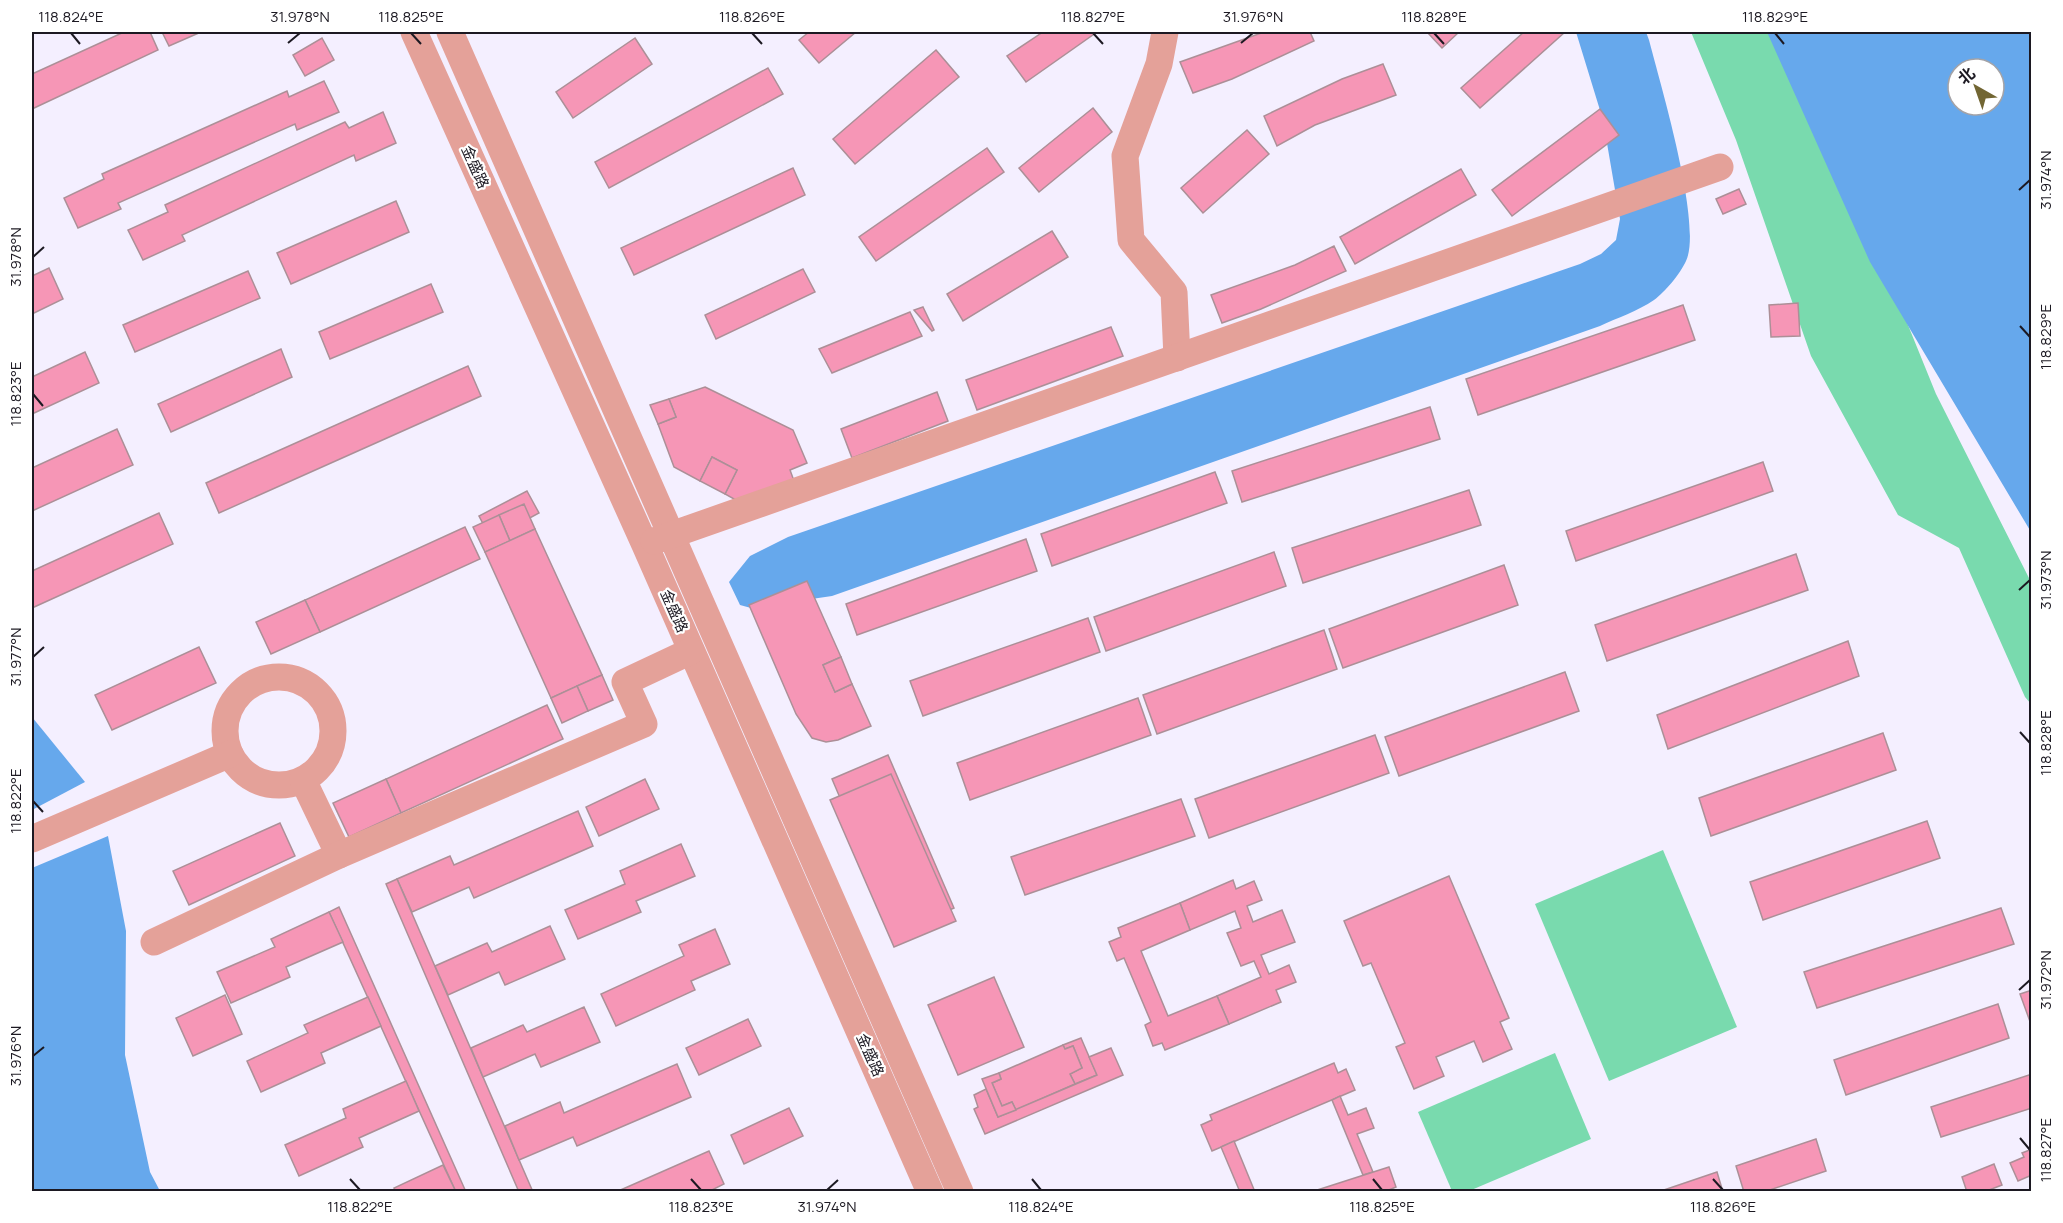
<svg xmlns="http://www.w3.org/2000/svg" width="2063" height="1223" viewBox="0 0 2063 1223" font-family="Manrope,'Noto Sans SC',sans-serif">
	<rect width="100%" height="100%" fill="#f4efff"/>
	<g fill="#79daae">
		<polygon points="1691,32 1789,32 1936,394 2031,582 2031,704 2025,697 1959,548 1898,515 1811,356 1736,140"/>
		<polygon points="1663,850 1737,1027 1609,1081 1535,904"/>
		<polygon points="1555,1053 1591,1139 1469,1191 1452,1191 1418,1112"/>
	</g>
	<g fill="#66a8ec" fill-rule="evenodd">
		<path d="M1576,32H1646L1649,40C1660,83 1703,225 1686,261C1680,274 1665,292 1654,300C1638,311 1617,318 1600,326L832,596L751,608L740,605L729,582L750,556L788,537L1580,264L1601,254L1616,240L1620,219L1603,120Z"/>
		<path d="M1767,32H2031V532L1870,262ZM1958,69H1994V105H1958Z"/>
		<polygon points="32,717 85,782 32,810"/>
		<polygon points="108,836 126,931 125,1055 150,1172 160,1191 32,1191 32,868"/>
	</g>
	<g fill="#f696b6" stroke="#ac8f97" stroke-width="1.5">
		<polygon points="124,32 150,32 158,50 32,109 32,74"/>
		<polygon points="162,32 201,32 169,46"/>
		<polygon points="809,32 856,32 819,63 799,40"/>
		<polygon points="1043,32 1097,32 1026,82 1007,56"/>
		<polygon points="1264,32 1310,32 1314,41 1232,79 1193,93 1180,62"/>
		<polygon points="1427,32 1459,32 1442,48"/>
		<polygon points="1524,32 1565,32 1480,108 1461,88"/>
		<polygon points="322,38 334,60 305,76 293,55"/>
		<polygon points="635,38 652,64 573,118 556,92"/>
		<polygon points="936,50 959,77 855,164 833,139"/>
		<polygon points="1383,64 1396,95 1315,125 1277,146 1264,116 1342,79"/>
		<polygon points="768,68 783,94 609,188 595,162"/>
		<polygon points="324,81 339,112 297,130 295,124 118,203 121,209 78,228 64,198 104,179 102,174 287,91 289,97"/>
		<polygon points="1093,108 1112,132 1039,192 1019,168"/>
		<polygon points="1600,109 1619,135 1512,216 1492,190"/>
		<polygon points="383,112 396,143 356,161 354,155 182,235 185,241 143,260 128,230 168,212 165,205 345,122 349,128"/>
		<polygon points="1247,130 1269,154 1203,213 1181,188"/>
		<polygon points="987,148 1004,172 876,261 859,237"/>
		<polygon points="793,168 805,195 634,275 621,248"/>
		<polygon points="1461,169 1476,195 1355,264 1340,237"/>
		<polygon points="1739,189 1746,204 1723,214 1716,199"/>
		<polygon points="396,201 409,232 291,284 277,253"/>
		<polygon points="1052,231 1068,257 963,321 947,294"/>
		<polygon points="1334,246 1346,271 1261,309 1222,323 1211,295 1295,265"/>
		<polygon points="49,268 63,299 32,314 32,276"/>
		<polygon points="803,269 815,292 716,339 705,315"/>
		<polygon points="248,271 260,298 135,352 123,325"/>
		<polygon points="431,284 443,312 330,359 319,332"/>
		<polygon points="1798,303 1800,336 1771,337 1769,305"/>
		<polygon points="1683,305 1695,340 1478,415 1466,379"/>
		<polygon points="923,307 934,330 932,331 914,310"/>
		<polygon points="910,312 922,336 832,373 819,349"/>
		<polygon points="1111,327 1123,356 977,410 966,380"/>
		<polygon points="281,349 292,377 171,432 158,404"/>
		<polygon points="85,352 99,383 32,414 32,377"/>
		<polygon points="468,366 481,396 219,513 206,483"/>
		<polygon points="705,387 793,430 807,463 790,470 797,489 750,508 725,494 737,470 712,457 700,481 674,467 658,424 676,417 669,399"/>
		<polygon points="937,392 948,421 852,458 841,429"/>
		<polygon points="669,399 676,417 658,424 650,405"/>
		<polygon points="1430,407 1440,439 1242,502 1232,471"/>
		<polygon points="117,429 133,465 32,511 32,468"/>
		<polygon points="712,457 737,470 725,494 700,481"/>
		<polygon points="1763,462 1773,491 1576,561 1566,531"/>
		<polygon points="1215,472 1227,503 1052,566 1041,534"/>
		<polygon points="1469,490 1481,525 1303,583 1292,548"/>
		<polygon points="527,491 539,513 491,539 479,516"/>
		<polygon points="524,504 535,529 510,541 499,515"/>
		<polygon points="159,513 173,544 32,608 32,571"/>
		<polygon points="499,515 510,541 485,552 473,527"/>
		<polygon points="465,527 480,559 320,632 305,600"/>
		<polygon points="535,529 602,675 551,698 485,552"/>
		<polygon points="1026,539 1037,571 857,635 846,604"/>
		<polygon points="1274,552 1286,586 1106,651 1094,617"/>
		<polygon points="1796,554 1808,590 1607,661 1595,625"/>
		<polygon points="1504,565 1518,605 1343,668 1329,629"/>
		<polygon points="807,581 841,657 823,665 835,692 852,684 871,726 838,740 826,742 812,738 796,714 749,605"/>
		<polygon points="305,600 320,632 271,654 256,622"/>
		<polygon points="1088,618 1100,652 923,716 910,681"/>
		<polygon points="1324,630 1337,669 1157,734 1143,695"/>
		<polygon points="1848,641 1859,676 1668,749 1657,715"/>
		<polygon points="199,647 216,683 112,730 95,695"/>
		<polygon points="841,657 852,684 835,692 823,665"/>
		<polygon points="1565,672 1579,711 1399,776 1385,737"/>
		<polygon points="602,675 613,700 588,711 577,686"/>
		<polygon points="577,686 588,711 562,723 551,698"/>
		<polygon points="1138,698 1151,735 970,800 957,763"/>
		<polygon points="547,705 563,739 401,813 386,779"/>
		<polygon points="1883,733 1896,770 1711,836 1699,798"/>
		<polygon points="1375,735 1389,773 1209,838 1195,799"/>
		<polygon points="888,755 954,908 897,932 832,779"/>
		<polygon points="891,774 956,921 894,947 830,800"/>
		<polygon points="386,779 401,813 349,837 333,803"/>
		<polygon points="645,779 659,809 599,836 586,807"/>
		<polygon points="1181,799 1195,836 1025,895 1011,857"/>
		<polygon points="578,811 593,846 474,898 469,887 412,912 397,879 450,856 454,865"/>
		<polygon points="1927,821 1940,858 1763,920 1750,882"/>
		<polygon points="280,823 295,856 189,905 173,871"/>
		<polygon points="681,844 695,876 636,901 641,912 578,939 565,910 625,884 620,871"/>
		<polygon points="1449,876 1509,1018 1500,1022 1512,1049 1483,1062 1474,1041 1436,1057 1444,1076 1414,1089 1396,1047 1405,1043 1371,963 1363,966 1344,921"/>
		<polygon points="397,879 533,1192 519,1192 386,884"/>
		<polygon points="1233,880 1236,889 1254,881 1262,900 1247,906 1253,922 1282,910 1295,942 1261,955 1269,974 1289,965 1296,982 1276,990 1281,1002 1229,1024 1217,996 1261,977 1254,961 1241,966 1227,933 1241,928 1235,911 1190,930 1180,903"/>
		<polygon points="1180,903 1190,930 1141,951 1168,1016 1217,996 1229,1024 1165,1050 1162,1043 1153,1046 1145,1025 1151,1022 1124,958 1117,961 1109,942 1121,937 1118,928"/>
		<polygon points="339,907 466,1192 456,1192 329,912"/>
		<polygon points="2001,908 2014,944 1817,1008 1804,972"/>
		<polygon points="329,912 343,942 286,967 290,977 231,1003 217,972 275,947 271,939"/>
		<polygon points="550,926 565,959 505,985 499,972 448,995 435,966 487,943 492,952"/>
		<polygon points="715,929 730,964 691,981 695,990 616,1026 601,994 684,956 679,945"/>
		<polygon points="994,977 1024,1047 958,1075 928,1005"/>
		<polygon points="2032,990 2032,1027 2020,994"/>
		<polygon points="225,995 242,1034 193,1056 176,1018"/>
		<polygon points="368,997 381,1026 321,1053 325,1063 261,1092 247,1061 308,1033 304,1025"/>
		<polygon points="1998,1004 2009,1038 1846,1095 1834,1060"/>
		<polygon points="584,1007 600,1042 541,1067 535,1054 483,1077 471,1048 523,1025 527,1032"/>
		<polygon points="748,1019 761,1046 699,1075 686,1048"/>
		<polygon points="1081,1038 1097,1075 1075,1084 1070,1074 1082,1068 1073,1046 1065,1049 1063,1045"/>
		<polygon points="1063,1045 1065,1049 1073,1046 1082,1068 1070,1074 1075,1084 1016,1110 1012,1102 1002,1106 992,1083 1001,1079 999,1073"/>
		<polygon points="1111,1048 1123,1075 985,1134 974,1109 978,1107 974,1095 986,1089 998,1117 1097,1075 1089,1057"/>
		<polygon points="1334,1063 1338,1073 1346,1069 1355,1090 1212,1151 1201,1125 1212,1120 1210,1115"/>
		<polygon points="677,1064 691,1097 577,1146 573,1137 519,1160 505,1126 560,1102 564,1113"/>
		<polygon points="999,1073 1001,1079 992,1083 1002,1106 1012,1102 1016,1110 998,1117 982,1079"/>
		<polygon points="2032,1074 2032,1108 1941,1137 1931,1107"/>
		<polygon points="406,1081 419,1111 359,1138 363,1147 299,1176 285,1145 346,1118 343,1109"/>
		<polygon points="1340,1096 1348,1115 1366,1108 1374,1128 1357,1134 1373,1172 1363,1175 1332,1100"/>
		<polygon points="789,1108 803,1136 744,1164 731,1135"/>
		<polygon points="1816,1139 1826,1171 1764,1192 1744,1192 1736,1166"/>
		<polygon points="1234,1141 1255,1192 1240,1192 1221,1147"/>
		<polygon points="2032,1149 2032,1175 2018,1181 2010,1163 2024,1157 2022,1153"/>
		<polygon points="709,1151 724,1184 708,1192 616,1192"/>
		<polygon points="1994,1164 2002,1185 1984,1192 1967,1192 1962,1177"/>
		<polygon points="443,1165 456,1192 396,1192 394,1188"/>
		<polygon points="1389,1167 1396,1187 1384,1192 1311,1192"/>
		<polygon points="1717,1172 1723,1192 1658,1192"/>
	</g>
	<g fill="none" stroke-linecap="round" stroke-linejoin="round">
		<g stroke="#e4a199" stroke-width="27">
			<polyline points="414,32 645,545 930,1192"/>
			<polyline points="450,32 960,1192"/>
			<polyline points="1165,32 1159,64 1125,156 1131,240 1174,292 1177,358"/>
			<polyline points="654,541 1720,167"/>
			<circle cx="279" cy="731" r="54"/>
			<polyline points="303,780 339,855"/>
			<polyline points="32,839 230,754"/>
			<polyline points="154,942 339,855 644,724 625,682 691,651"/>
		</g>
	</g>
	<path fill="none" stroke="#1c1922" stroke-width="2" d="M71,33L80,44M411,33L421,44M752,33L762,44M1093,33L1103,44M1434,33L1444,44M1775,33L1784,44M288,43L300,33M1241,43L1253,33M2019,190L2030,180M33,257L44,247M2020,326L2030,337M33,394L43,406M2019,590L2030,580M33,657L44,647M2020,732L2030,743M33,801L43,812M2019,990L2030,980M33,1056L44,1047M2020,1138L2030,1150M350,1179L360,1190M691,1179L701,1190M1032,1179L1041,1190M1373,1179L1382,1190M1713,1179L1723,1190M827,1190L838,1180"/>
	<g text-anchor="middle" stroke-width="4.5" stroke-linejoin="round" paint-order="stroke">
		<g font-size="15" fill="#1c1922" stroke="#fff">
			<text transform="translate(475 167) rotate(66)" y="5">金盛路</text>
			<text transform="translate(674 611) rotate(66)" y="5">金盛路</text>
			<text transform="translate(870 1055) rotate(66)" y="5">金盛路</text>
		</g>
	</g>
	<rect width="2063" height="1223" fill="none" stroke="#ffffff" stroke-width="66"/>
	<g transform="translate(1976 87) rotate(320)"><circle r="28" fill="#ffffff" stroke="#a4a3a7" stroke-width="1.5"/>
	<path d="M0-4.5L10 22L0 15L-10 22Z" fill="#726633"/>
	<text y="-9" font-size="16" font-weight="bold" text-anchor="middle" fill="#1c1922">北</text>
	</g>
	<rect x="33" y="33" width="1997" height="1157" fill="none" stroke="#1c1922" stroke-width="2"/>
	<g font-size="15" text-anchor="middle" fill="#1c1922">
		<text x="71" y="22">118.824°E</text>
		<text x="300" y="22">31.978°N</text>
		<text x="411" y="22">118.825°E</text>
		<text x="752" y="22">118.826°E</text>
		<text x="1093" y="22">118.827°E</text>
		<text x="1253" y="22">31.976°N</text>
		<text x="1434" y="22">118.828°E</text>
		<text x="1775" y="22">118.829°E</text>
		<text transform="translate(2046 180) rotate(-90)" y="5">31.974°N</text>
		<text transform="translate(16 257) rotate(-90)" y="5">31.978°N</text>
		<text transform="translate(2046 337) rotate(-90)" y="5">118.829°E</text>
		<text transform="translate(16 394) rotate(-90)" y="5">118.823°E</text>
		<text transform="translate(2046 580) rotate(-90)" y="5">31.973°N</text>
		<text transform="translate(16 657) rotate(-90)" y="5">31.977°N</text>
		<text transform="translate(2046 743) rotate(-90)" y="5">118.828°E</text>
		<text transform="translate(16 801) rotate(-90)" y="5">118.822°E</text>
		<text transform="translate(2046 980) rotate(-90)" y="5">31.972°N</text>
		<text transform="translate(16 1056) rotate(-90)" y="5">31.976°N</text>
		<text transform="translate(2046 1150) rotate(-90)" y="5">118.827°E</text>
		<text x="360" y="1212">118.822°E</text>
		<text x="701" y="1212">118.823°E</text>
		<text x="827" y="1212">31.974°N</text>
		<text x="1041" y="1212">118.824°E</text>
		<text x="1382" y="1212">118.825°E</text>
		<text x="1723" y="1212">118.826°E</text>
	</g>
</svg>
